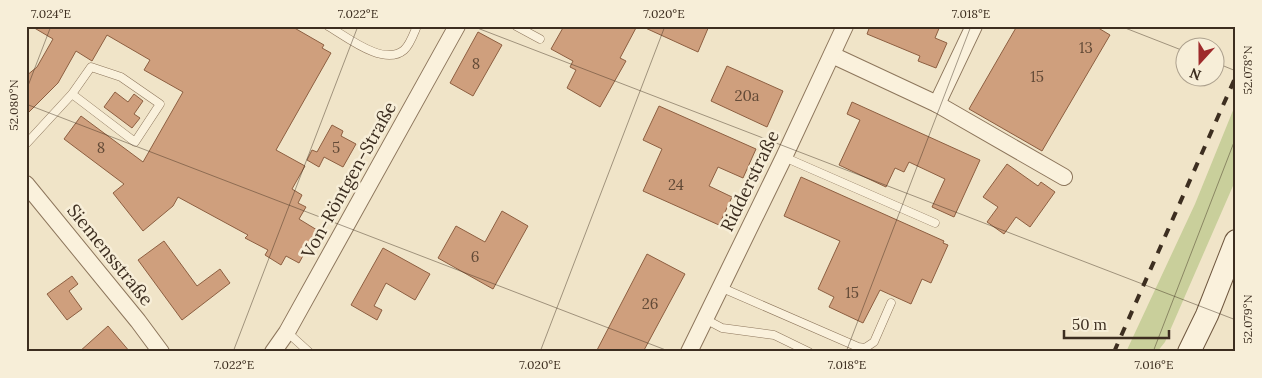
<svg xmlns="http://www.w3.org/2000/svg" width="1262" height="378" viewBox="0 0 1262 378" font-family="Lora,serif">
	<rect width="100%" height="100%" fill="#f0e4c8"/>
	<polygon fill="#c9cf9b" points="1236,103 1236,179 1165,342 1157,352 1126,352 1195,204"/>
	<g fill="#cf9f7d" stroke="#8d5f41">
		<polygon points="31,26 291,26 324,45 322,48 331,53 276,150 305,166 292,189 302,195 298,203 306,207 299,219 317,230 299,263 286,256 281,265 265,255 268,250 245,238 248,235 178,197 173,206 143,231 113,193 124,184 64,139 81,116 143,162 183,92 144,70 150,60 107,35 92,61 76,51 58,83 26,115 26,76 37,67 53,39"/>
		<polygon points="564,26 637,26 620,58 626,61 600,107 567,88 576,70 570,67 573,61 551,49"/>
		<polygon points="641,26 709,26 698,52"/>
		<polygon points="870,26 940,26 935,38 947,43 936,68 918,61 920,56 867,34"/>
		<polygon points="1017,26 1095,26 1110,35 1042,151 969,109"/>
		<polygon points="478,32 502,45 473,96 450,83"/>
		<polygon points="727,66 783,91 767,127 711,101"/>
		<polygon points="115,92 128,102 134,94 143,101 134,114 140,118 132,128 104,107"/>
		<polygon points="852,102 980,160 954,217 932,207 945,179 909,162 904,172 895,168 886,187 839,165 860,120 847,114"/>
		<polygon points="659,106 756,149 743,178 718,167 709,186 732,197 719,225 643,191 662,149 643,140"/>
		<polygon points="332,125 343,131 341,136 356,144 343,167 324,157 319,167 307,160 312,150 317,152"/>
		<polygon points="1007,164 1038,186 1041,182 1055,192 1030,227 1016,217 1004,234 987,222 998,207 983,197"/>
		<polygon points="801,177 944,241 943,243 948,245 931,283 922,279 911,304 880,290 863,323 829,307 834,297 818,289 840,241 784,216"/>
		<polygon points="502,211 528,226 493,289 438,258 456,226 485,242"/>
		<polygon points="164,241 197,286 220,269 230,283 182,320 138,260"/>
		<polygon points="383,248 430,274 415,300 386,283 374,306 382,310 377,320 351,305"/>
		<polygon points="647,254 685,274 643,352 596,352"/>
		<polygon points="72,276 78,284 69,291 82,309 67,320 47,294"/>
		<polygon points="108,326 130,352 79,352"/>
	</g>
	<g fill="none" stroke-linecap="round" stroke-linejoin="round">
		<defs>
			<g id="service">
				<path d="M328,26C347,37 384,67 404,50C410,45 414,33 417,26"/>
				<polyline points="516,26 540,39"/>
				<polyline points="26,144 72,94 91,67 121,77 160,104 135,142 72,94"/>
				<polyline points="784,157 935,223"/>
				<polyline points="720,287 858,347 865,348 874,342 891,303"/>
				<polyline points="705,319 722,328 774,335 809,352"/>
				<polyline points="287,332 309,352"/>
			</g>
			<g id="minor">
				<polyline points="832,55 937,104 974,26"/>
				<polyline points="937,104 1064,177"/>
				<polyline points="26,184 138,321 161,352"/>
				<polyline points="273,352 287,332 457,26"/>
				<polyline points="689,352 784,157 845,26"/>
			</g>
			<polyline id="secondary" points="1189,352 1207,315 1236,241"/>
		</defs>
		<use href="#service" stroke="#8d765c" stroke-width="9"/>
		<use href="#minor" stroke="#8d765c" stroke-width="18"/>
		<use href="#secondary" stroke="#6f573f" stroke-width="24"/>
		<use href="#service" stroke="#faf1dc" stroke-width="8"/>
		<use href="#minor" stroke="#faf1dc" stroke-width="16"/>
		<use href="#secondary" stroke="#faf1dc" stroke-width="22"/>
		<polyline stroke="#3d2e20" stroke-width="4" stroke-dasharray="9 9" stroke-linecap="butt" points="1114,352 1236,76"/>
	</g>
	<path fill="none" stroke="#3d2e20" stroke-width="1" stroke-opacity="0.45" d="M472,26L1236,320M1120,26L1184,51M1214,62L1236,71M26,91L51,26M26,104L671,352M233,352L358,26M540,352L665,26M846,352L971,26M1153,352L1236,137"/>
	<g text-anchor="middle" stroke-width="5" stroke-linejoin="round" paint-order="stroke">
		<g font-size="15" fill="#624a37">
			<text x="1086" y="53">13</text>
			<text x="476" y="69">8</text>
			<text x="1037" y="82">15</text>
			<text x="747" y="101">20a</text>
			<text x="101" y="153">8</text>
			<text x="336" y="153">5</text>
			<text x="676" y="190">24</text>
			<text x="475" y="262">6</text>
			<text x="852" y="298">15</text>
			<text x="650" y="309">26</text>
		</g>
		<g font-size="18" fill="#3d2e20" stroke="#f7eed8">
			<text transform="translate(349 180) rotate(-61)" y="6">Von-Röntgen-Straße</text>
			<text transform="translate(750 181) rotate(-64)" y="6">Ridderstraße</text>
			<text transform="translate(110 255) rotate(51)" y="6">Siemensstraße</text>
		</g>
	</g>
	<rect width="1262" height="378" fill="none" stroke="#f7eed8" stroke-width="55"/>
	<g transform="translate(1200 62) rotate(201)"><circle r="24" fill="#f7eed8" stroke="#ada18e"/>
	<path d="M0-4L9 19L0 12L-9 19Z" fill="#9e2a2b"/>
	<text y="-8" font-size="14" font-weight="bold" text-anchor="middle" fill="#3d2e20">N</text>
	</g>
	<path d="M1064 330v8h105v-8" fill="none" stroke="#3d2e20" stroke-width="2.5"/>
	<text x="1072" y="330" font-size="15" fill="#3d2e20" stroke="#f7eed8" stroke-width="4" paint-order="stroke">50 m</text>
	<rect x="28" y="28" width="1206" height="322" fill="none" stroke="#3d2e20" stroke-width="2"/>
	<g font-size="12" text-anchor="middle" fill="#3d2e20">
		<text x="51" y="18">7.024°E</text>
		<text x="358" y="18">7.022°E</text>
		<text x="664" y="18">7.020°E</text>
		<text x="971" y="18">7.018°E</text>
		<text transform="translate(1248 70) rotate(-90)" y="4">52.078°N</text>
		<text transform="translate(14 105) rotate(-90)" y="4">52.080°N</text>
		<text transform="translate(1248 319) rotate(-90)" y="4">52.079°N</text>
		<text x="234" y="369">7.022°E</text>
		<text x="540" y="369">7.020°E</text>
		<text x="847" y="369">7.018°E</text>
		<text x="1154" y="369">7.016°E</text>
	</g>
</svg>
